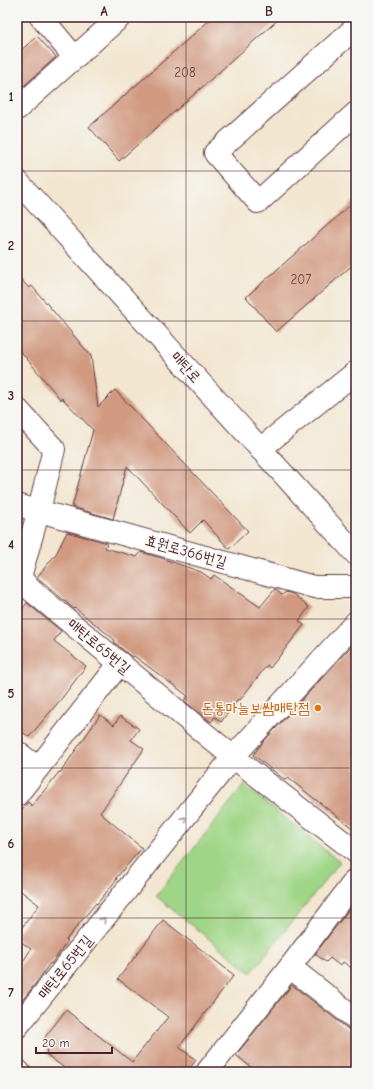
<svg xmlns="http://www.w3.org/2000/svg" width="373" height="1089" viewBox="0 0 373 1089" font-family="'Comic Neue','Poor Story',sans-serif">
	<rect width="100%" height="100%" fill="#f6f6f2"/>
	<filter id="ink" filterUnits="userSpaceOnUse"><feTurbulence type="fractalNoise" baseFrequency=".025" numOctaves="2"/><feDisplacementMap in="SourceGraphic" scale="8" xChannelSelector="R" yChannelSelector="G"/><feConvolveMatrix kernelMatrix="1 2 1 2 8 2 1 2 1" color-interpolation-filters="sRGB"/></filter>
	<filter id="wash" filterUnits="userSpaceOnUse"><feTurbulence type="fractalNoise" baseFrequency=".012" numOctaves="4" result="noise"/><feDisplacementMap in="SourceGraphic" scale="16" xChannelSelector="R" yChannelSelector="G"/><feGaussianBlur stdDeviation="0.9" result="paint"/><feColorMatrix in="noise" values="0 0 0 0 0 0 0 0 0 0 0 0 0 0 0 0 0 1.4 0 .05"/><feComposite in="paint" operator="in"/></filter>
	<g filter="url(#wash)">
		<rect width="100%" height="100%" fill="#f2e6d0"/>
		<polygon fill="#9fd586" stroke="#747a58" points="244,785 340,862 251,973 156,896"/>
		<g id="blocks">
			<g fill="#d09980">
				<polygon points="213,17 281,17 119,161 89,127"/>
				<polygon points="37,36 56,57 17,92 17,54"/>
				<polygon points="356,200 356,262 276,332 246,297"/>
				<polygon points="17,275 29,288 32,286 91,356 98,407 115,390 248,531 229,549 203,520 190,533 127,466 113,519 72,507 93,430 62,398 61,400 17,347"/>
				<polygon points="67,532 107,543 105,548 137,557 141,552 161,558 201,572 211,579 214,575 260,607 275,589 282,595 286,592 293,594 309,607 299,621 304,625 270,668 267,665 240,700 238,699 221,722 215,717 211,722 184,701 188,696 134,656 133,657 129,655 114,642 115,640 75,608 74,609 37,577 56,554"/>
				<polygon points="27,603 61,631 54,641 86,666 62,698 29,737 17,728 17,616"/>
				<polygon points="356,641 356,831 288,778 285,780 253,755 264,741"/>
				<polygon points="100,715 114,725 120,716 139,729 131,740 144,749 100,813 142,848 116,878 117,879 97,904 96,903 66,940 68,941 51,964 50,963 39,979 17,1007 17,971 31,949 17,939 17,934 39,905 17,888 17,815 28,802 32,806 59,772 60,773"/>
				<polygon points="356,900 356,971 343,962 340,966 330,958 326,962 315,954"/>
				<polygon points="163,920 234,975 179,1047 196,1060 187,1072 70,1072 47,1055 45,1037 66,1010 132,1062 168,1017 118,979"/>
				<polygon points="292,985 348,1029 356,1031 356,1072 257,1072 236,1055"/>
			</g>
		</g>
	</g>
	<g filter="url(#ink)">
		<use href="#blocks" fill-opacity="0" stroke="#633d44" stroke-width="1"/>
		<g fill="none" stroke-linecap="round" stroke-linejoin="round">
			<defs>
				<g id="minor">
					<polyline points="41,17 75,58"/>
					<polyline points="356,27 215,153 258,202 356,113"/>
					<polyline points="17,109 120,17"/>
					<polyline points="17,181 356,554"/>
					<polyline points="17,409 54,449 39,510 20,577 31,590 233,757 356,852"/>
					<polyline points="260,449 356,372"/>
					<polyline points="17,505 314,587 356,587"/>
					<polyline points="17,752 38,768"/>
					<polyline points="17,795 120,663"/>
					<polyline points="290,967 356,1019"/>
					<polyline points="17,1027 233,757 356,622"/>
					<polyline points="17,1070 19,1072"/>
					<polyline points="207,1072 290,967 356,879"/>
				</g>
			</defs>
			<use href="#minor" stroke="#633d44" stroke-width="24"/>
			<use href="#minor" stroke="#fff" stroke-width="22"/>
		</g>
		<defs><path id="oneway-chevron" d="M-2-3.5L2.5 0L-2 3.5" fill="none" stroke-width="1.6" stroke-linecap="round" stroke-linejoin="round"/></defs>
		<g stroke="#ae9aa0">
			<use href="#oneway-chevron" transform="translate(184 819) rotate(-51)"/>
			<use href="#oneway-chevron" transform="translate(103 920) rotate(-51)"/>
		</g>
	</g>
	<path fill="none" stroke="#4a1f2b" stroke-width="1" stroke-opacity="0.55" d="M186,17V1072M17,171H356M17,321H356M17,470H356M17,619H356M17,768H356M17,918H356"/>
	<circle fill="#e8710a" stroke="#f6f6f2" stroke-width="1.5" cx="318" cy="708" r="4"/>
	<g text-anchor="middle" stroke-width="3" stroke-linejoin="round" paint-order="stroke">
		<g font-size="13" fill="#6c3e40">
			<text x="185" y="77">208</text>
			<text x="301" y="284">207</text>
		</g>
		<g font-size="15" fill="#4a1f2b" stroke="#f6f6f2">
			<text transform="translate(186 367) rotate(48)" y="5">매탄로</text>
			<text transform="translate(186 551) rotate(16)" y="5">효원로366번길</text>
			<text transform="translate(99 646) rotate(40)" y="5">매탄로65번길</text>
			<text transform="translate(65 967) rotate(-51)" y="5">매탄로65번길</text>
		</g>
		<g font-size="15" fill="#c56008" stroke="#f6f6f2" text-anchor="end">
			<text x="310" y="713">돈통마늘보쌈매탄점</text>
		</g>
	</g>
	<rect width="373" height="1089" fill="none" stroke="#f6f6f2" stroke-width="44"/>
	<path d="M36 1047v6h76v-6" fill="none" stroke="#4a1f2b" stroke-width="2"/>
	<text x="42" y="1047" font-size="12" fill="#4a1f2b" stroke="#f6f6f2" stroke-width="3" paint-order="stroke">20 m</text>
	<rect x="22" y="22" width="329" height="1045" fill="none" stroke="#4a1f2b" stroke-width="1.5"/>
	<g font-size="13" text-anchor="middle" font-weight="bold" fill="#4a1f2b">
		<text x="104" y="16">A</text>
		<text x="269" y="16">B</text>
		<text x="11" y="101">1</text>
		<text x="11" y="250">2</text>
		<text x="11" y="400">3</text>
		<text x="11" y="549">4</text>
		<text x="11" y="698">5</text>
		<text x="11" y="848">6</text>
		<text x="11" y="997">7</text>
	</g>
</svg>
